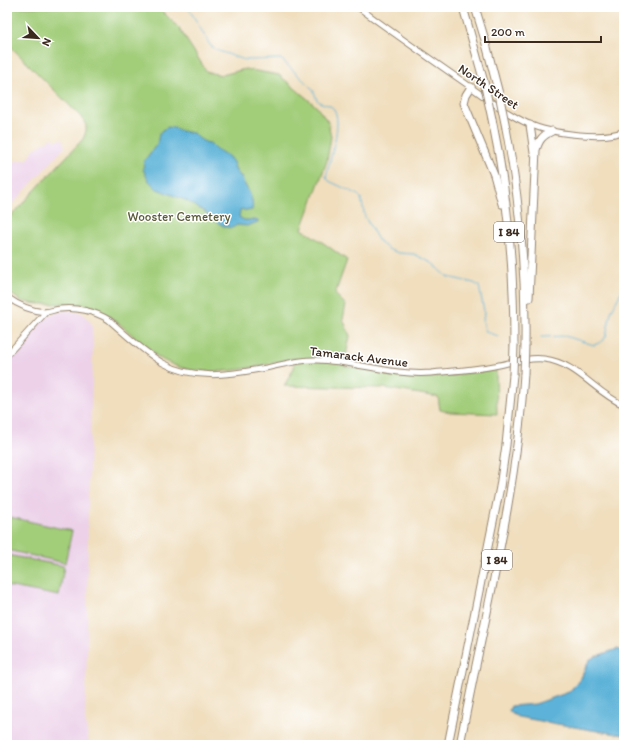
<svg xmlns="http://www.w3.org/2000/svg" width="631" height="752" viewBox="0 0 631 752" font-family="Itim,sans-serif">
	<rect width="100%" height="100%" fill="#fff"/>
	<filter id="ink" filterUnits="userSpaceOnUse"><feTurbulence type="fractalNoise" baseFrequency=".025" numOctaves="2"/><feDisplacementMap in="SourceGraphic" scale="8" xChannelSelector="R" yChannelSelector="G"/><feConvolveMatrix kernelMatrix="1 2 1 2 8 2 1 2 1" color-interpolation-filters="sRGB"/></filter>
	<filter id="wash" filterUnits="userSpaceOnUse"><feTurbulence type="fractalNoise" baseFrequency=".012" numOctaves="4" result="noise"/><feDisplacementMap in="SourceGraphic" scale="16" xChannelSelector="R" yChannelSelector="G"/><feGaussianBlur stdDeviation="0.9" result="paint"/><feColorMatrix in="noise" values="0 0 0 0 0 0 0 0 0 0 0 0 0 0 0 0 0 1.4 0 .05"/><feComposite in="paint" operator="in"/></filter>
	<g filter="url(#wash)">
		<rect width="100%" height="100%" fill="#f0debd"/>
		<g fill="#ecd1e9">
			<polygon points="53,138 55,141 62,139 65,147 7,210 7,163 28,159 34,149"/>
			<polygon points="66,310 82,313 92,324 93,346 88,506 87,654 85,719 89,744 7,745 7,361 46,316"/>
		</g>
		<g fill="#a2cd79" stroke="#6e7c4c">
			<path d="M7,7H158L179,28L207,72L222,75L245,69L279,75L316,106L328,122L331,137L327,161L302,229L325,244L347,260L335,294L346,305L343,319L350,336L344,366L408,377H427L496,370L497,414L450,412L440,410L438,397L384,388L284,386L294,368L295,358C256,367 204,381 167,362C157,358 149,349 140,342C124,328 107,310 85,305C65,300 43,308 22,301C17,299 12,294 7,291V220L83,139C87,130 88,126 81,117L7,43Z"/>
			<polygon points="10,517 72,531 65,563 7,550 7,530"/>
			<polygon points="7,555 64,566 59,596 7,586"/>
		</g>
		<g fill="#5bb2d8" stroke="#4b6e7b">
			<path d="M168,127L175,128L181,131L193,133C197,137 204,143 210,143L216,149L228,156L233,162L236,171L242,178V180C247,188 255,200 252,210L247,211L241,209L240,211L239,217L244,220H258V222L247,226L237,225L232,228L226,227L218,223L202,210L185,200L157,189L148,180L143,169L144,161L157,144L159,134L162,130Z"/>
			<polygon points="617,649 624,651 624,735 591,730 518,717 511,713 509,710 511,706 535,704 569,692 581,678 589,660 594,657"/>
		</g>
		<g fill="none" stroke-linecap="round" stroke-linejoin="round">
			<g stroke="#5bb2d8" stroke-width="1">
				<path d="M188,7L210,45L216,50L245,60L281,59C291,69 302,78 312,89C315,92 315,96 317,100C321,105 328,103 333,108C344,121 329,161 326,177L329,181L357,194L361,198L365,217L378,240L383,245L390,250L399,253L414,254L432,263L448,277L474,283L479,286L484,311L483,322L486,332L498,336"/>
				<polyline points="541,337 565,336 594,345 603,341 606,336 611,312 624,286"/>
			</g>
		</g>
	</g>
	<g filter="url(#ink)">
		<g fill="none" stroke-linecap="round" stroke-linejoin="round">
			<defs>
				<g id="secondary">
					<path d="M358,7C393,33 429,58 465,83C485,97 506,114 529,124C549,133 604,141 624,131"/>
					<path d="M7,297C18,305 30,311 45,312C50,312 55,309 60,309C76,307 95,311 109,320C125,334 145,353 163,363C193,380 228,375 260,369C279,366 297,359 317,360C355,361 392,376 431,373C451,371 473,370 494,366C510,363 528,357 544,359C578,363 595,393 624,405"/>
					<polyline points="7,355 46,312"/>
				</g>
				<g id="highway">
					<polyline points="463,7 484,82"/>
					<polyline points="475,7 485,40 499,94"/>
					<polyline points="471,87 466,95 464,103 494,175 502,204"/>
					<path d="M492,119C508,194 514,269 514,345"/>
					<polyline points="530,125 534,153"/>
					<path d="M506,128C520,200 526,272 525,345"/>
					<path d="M529,298L536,150C539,140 542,136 552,131"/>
					<polyline points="448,745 500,487 506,445 513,375"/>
					<path d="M460,745C483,622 516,500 524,374"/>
				</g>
			</defs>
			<use href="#secondary" stroke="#96846e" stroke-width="7"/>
			<use href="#highway" stroke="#96846e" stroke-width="9"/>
			<use href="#secondary" stroke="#fff" stroke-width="5"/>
			<use href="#highway" stroke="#fff" stroke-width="7"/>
			<defs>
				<g id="highway-bridge">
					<polyline points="484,82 492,119"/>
					<polyline points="499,94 506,128"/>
					<polyline points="524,374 525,345"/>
					<polyline points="513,375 514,345"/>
				</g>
			</defs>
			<use href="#highway-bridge" stroke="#96846e" stroke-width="9" stroke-linecap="butt"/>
			<use href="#highway-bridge" stroke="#fff" stroke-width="7"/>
		</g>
	</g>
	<g text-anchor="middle" stroke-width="3" stroke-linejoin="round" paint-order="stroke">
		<g fill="#fff" stroke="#766a62" stroke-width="1">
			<rect x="494" y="222" width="30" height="20" rx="3"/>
			<rect x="482" y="550" width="30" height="20" rx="3"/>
		</g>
		<g font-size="12" font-weight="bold" fill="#3b2a1e">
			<text x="509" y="236">I 84</text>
			<text x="497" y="564">I 84</text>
		</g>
		<g font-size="13" fill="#3b2a1e" stroke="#fff">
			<text transform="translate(489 86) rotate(34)" y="5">North Street</text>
			<text transform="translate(359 356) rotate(7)" y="5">Tamarack Avenue</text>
		</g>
		<g font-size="13" fill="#5a5b39" stroke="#fff">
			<text x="179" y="221">Wooster Cemetery</text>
		</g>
	</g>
	<rect width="631" height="752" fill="none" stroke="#fff" stroke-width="24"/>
	<g transform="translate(38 38) rotate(115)" stroke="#ffffff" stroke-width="3" paint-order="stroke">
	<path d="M0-3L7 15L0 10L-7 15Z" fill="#3b2a1e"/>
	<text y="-6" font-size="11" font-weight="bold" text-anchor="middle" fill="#3b2a1e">N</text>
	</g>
	<path d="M485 36v6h116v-6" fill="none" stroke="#3b2a1e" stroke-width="2"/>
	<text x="491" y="36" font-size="12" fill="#3b2a1e" stroke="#ffffff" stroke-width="3" paint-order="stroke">200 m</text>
</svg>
